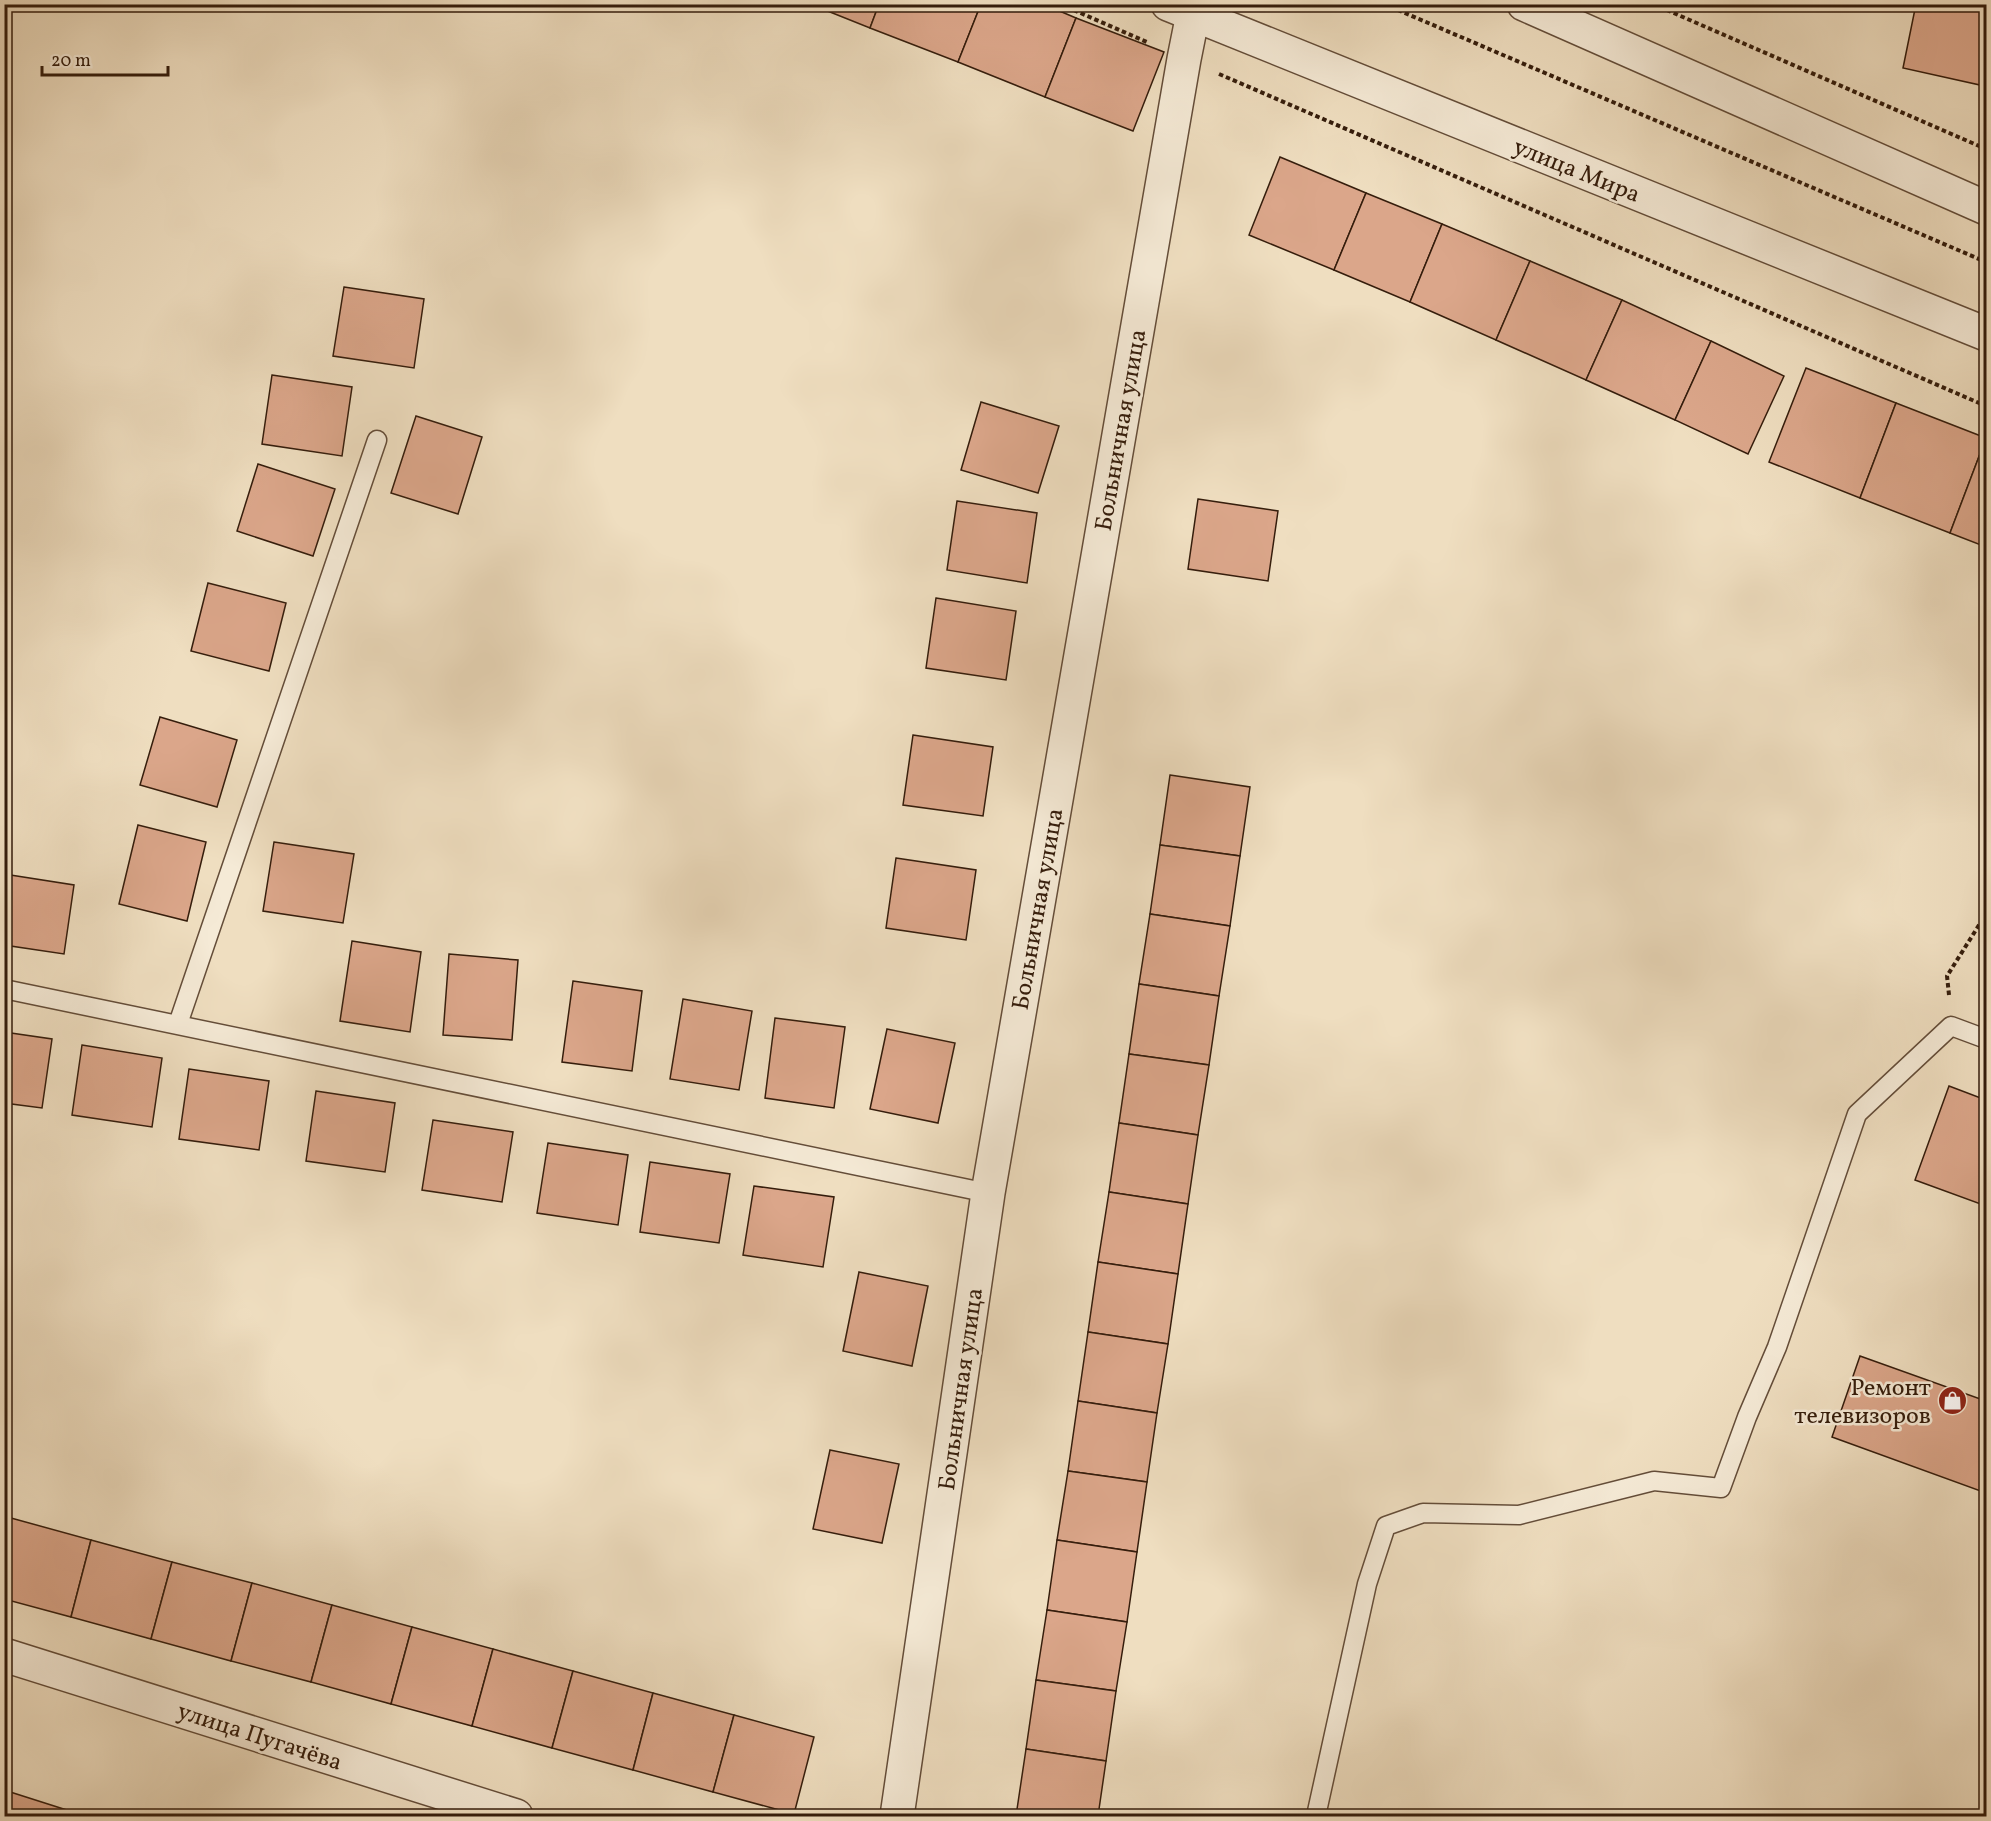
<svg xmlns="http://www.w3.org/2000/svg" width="1991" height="1821" viewBox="0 0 1991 1821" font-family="Vollkorn,serif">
	<rect width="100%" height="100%" fill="#efdec0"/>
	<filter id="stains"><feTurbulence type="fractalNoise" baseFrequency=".00333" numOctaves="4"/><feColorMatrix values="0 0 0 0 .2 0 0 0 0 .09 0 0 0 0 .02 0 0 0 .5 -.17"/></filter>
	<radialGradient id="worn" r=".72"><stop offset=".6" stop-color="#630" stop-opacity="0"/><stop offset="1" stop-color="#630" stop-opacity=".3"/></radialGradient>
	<g fill="#dba68a" stroke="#351d0c" stroke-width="1.5">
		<polygon points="810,4 879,4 870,28"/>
		<polygon points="879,4 981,4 958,62 870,28"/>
		<polygon points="981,4 1043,4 1076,18 1045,97 958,62"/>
		<polygon points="1722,4 1743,4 1740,11"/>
		<polygon points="1916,4 1965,4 1986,9 1986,54 1980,85 1903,68"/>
		<polygon points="1076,18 1164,52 1133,131 1045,97"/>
		<polygon points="1280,157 1366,193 1334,270 1249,235"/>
		<polygon points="1366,193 1442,224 1410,302 1334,270"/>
		<polygon points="1442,224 1530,261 1496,340 1410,302"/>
		<polygon points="1530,261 1622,300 1586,380 1496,340"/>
		<polygon points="344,287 424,299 414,368 333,356"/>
		<polygon points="1622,300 1711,341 1675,420 1586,380"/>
		<polygon points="1711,341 1784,376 1748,454 1675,420"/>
		<polygon points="1806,368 1896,403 1860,498 1769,462"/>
		<polygon points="272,375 352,387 342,456 262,444"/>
		<polygon points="981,402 1059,426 1038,493 961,470"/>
		<polygon points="1896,403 1986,438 1950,533 1860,498"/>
		<polygon points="416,416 482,437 458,514 391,493"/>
		<polygon points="1986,438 1986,547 1950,533"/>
		<polygon points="258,464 335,489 313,556 237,531"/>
		<polygon points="1198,499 1278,511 1268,581 1188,569"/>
		<polygon points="957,501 1037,513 1027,583 947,570"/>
		<polygon points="208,583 286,603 269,671 191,651"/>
		<polygon points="936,598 1016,611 1006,680 926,668"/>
		<polygon points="160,717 237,740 217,807 140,785"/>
		<polygon points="913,735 993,747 983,816 903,805"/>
		<polygon points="1170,775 1250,787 1240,856 1160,845"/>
		<polygon points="138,825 206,842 187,921 119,904"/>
		<polygon points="274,842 354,854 343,923 263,911"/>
		<polygon points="1160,845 1240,856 1230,926 1150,914"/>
		<polygon points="896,858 976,870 966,940 886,928"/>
		<polygon points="4,874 74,885 64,954 4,945"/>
		<polygon points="1150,914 1230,926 1219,996 1139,984"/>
		<polygon points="352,941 421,952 410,1032 340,1021"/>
		<polygon points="449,954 518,960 512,1040 443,1035"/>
		<polygon points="573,981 642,991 632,1071 562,1062"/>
		<polygon points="1139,984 1219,996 1209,1065 1129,1054"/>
		<polygon points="683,999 752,1011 739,1090 670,1079"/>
		<polygon points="775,1018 845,1027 834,1108 765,1098"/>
		<polygon points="887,1029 955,1043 938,1123 870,1109"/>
		<polygon points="4,1032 52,1039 42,1108 4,1103"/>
		<polygon points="82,1045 162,1058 152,1127 72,1115"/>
		<polygon points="1129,1054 1209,1065 1198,1135 1119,1123"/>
		<polygon points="189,1069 269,1081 259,1150 179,1139"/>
		<polygon points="1949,1086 1986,1100 1986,1206 1915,1180"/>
		<polygon points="316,1091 395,1103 385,1172 306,1161"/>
		<polygon points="433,1120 513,1132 502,1202 422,1190"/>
		<polygon points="1119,1123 1198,1135 1188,1204 1109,1192"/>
		<polygon points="548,1143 628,1155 618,1225 537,1213"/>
		<polygon points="650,1162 730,1174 719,1243 640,1232"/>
		<polygon points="754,1186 834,1197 823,1267 743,1255"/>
		<polygon points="1109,1192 1188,1204 1178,1274 1098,1262"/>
		<polygon points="1098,1262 1178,1274 1168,1344 1088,1332"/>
		<polygon points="859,1272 928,1286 912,1366 843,1351"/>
		<polygon points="1088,1332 1168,1344 1157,1413 1078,1401"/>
		<polygon points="1860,1356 1986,1401 1986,1493 1832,1437"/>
		<polygon points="1078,1401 1157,1413 1147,1482 1068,1471"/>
		<polygon points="830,1450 899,1464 882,1543 813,1529"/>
		<polygon points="1068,1471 1147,1482 1137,1552 1057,1540"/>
		<polygon points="4,1516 11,1518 4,1541"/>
		<polygon points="11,1518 91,1540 71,1617 4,1599 4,1541"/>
		<polygon points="91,1540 172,1562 151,1639 71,1617"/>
		<polygon points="1057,1540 1137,1552 1127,1622 1047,1610"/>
		<polygon points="172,1562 252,1583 231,1661 151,1639"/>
		<polygon points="252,1583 332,1605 311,1682 231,1661"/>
		<polygon points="332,1605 412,1627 391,1704 311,1682"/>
		<polygon points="1047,1610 1127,1622 1116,1691 1036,1680"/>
		<polygon points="412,1627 493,1649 472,1726 391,1704"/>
		<polygon points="493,1649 573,1671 552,1748 472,1726"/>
		<polygon points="573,1671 653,1693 633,1770 552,1748"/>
		<polygon points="1036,1680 1116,1691 1106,1761 1026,1749"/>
		<polygon points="653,1693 734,1715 713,1792 633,1770"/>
		<polygon points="734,1715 814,1737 794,1814 713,1792"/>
		<polygon points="1026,1749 1106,1761 1098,1816 1016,1816"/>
		<polygon points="4,1790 73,1812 71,1816 4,1816"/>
	</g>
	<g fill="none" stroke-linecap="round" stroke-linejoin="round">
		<defs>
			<g id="lane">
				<polyline points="4,989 988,1193"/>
				<polyline points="178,1024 377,440"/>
				<polyline points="1316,1816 1367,1584 1386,1526 1423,1513 1519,1515 1654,1481 1721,1488 1747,1417 1777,1347 1857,1114 1951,1026 1986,1039"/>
			</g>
			<g id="street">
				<polyline points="1168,4 1986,334"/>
				<polyline points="1524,4 1986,208"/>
				<polyline points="4,1655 516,1816"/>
				<polyline points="897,1816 988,1193 1184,59 1195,4"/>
			</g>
		</defs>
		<use href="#lane" stroke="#644d39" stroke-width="21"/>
		<use href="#street" stroke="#644d39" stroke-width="36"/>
		<g stroke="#351d0c" stroke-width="4" stroke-dasharray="4.5 3" stroke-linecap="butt">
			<polyline points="1060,4 1149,43"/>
			<polyline points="1384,4 1986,262"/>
			<polyline points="1653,4 1986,149"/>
			<polyline points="1219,74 1986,406"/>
			<polyline points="1949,995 1947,976 1986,914"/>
		</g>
		<use href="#lane" stroke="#f5ead6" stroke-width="18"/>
		<use href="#street" stroke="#f5ead6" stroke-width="33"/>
	</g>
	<defs>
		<symbol id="shop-disc" viewBox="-11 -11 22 22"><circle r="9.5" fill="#8f2418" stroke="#f5ead6"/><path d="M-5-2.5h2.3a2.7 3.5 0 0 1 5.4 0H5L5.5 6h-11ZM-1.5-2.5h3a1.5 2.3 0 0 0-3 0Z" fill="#fff"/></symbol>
	</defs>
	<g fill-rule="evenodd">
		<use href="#shop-disc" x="1936" y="1384" width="33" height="33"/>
	</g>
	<g text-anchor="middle" stroke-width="5" stroke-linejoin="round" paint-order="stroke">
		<g font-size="24" fill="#351d0c" stroke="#f5ead6">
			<text transform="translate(1577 170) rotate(22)" y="8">улица Мира</text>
			<text transform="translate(1120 430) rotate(-80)" y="8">Больничная улица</text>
			<text transform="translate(1037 909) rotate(-80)" y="8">Больничная улица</text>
			<text transform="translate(960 1389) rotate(-82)" y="8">Больничная улица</text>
			<text transform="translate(260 1736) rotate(18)" y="8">улица Пугачёва</text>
		</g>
		<g font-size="24" fill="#351d0c" stroke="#f5ead6" text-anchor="end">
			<text x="1931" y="1395">Ремонт<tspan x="1931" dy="28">телевизоров</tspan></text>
		</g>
	</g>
	<rect width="1991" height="1821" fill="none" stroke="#efdec0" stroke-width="24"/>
	<rect x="6" y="6" width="1979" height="1809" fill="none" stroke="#351d0c" stroke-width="3"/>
	<rect x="12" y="12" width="1967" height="1797" fill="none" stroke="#351d0c" stroke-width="1.5"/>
	<path d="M42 66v9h126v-9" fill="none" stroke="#351d0c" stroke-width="3"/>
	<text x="51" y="66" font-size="18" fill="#351d0c" stroke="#f5ead6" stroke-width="4.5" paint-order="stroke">20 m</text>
	<rect width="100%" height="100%" filter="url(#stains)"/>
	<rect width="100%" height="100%" fill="url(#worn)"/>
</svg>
